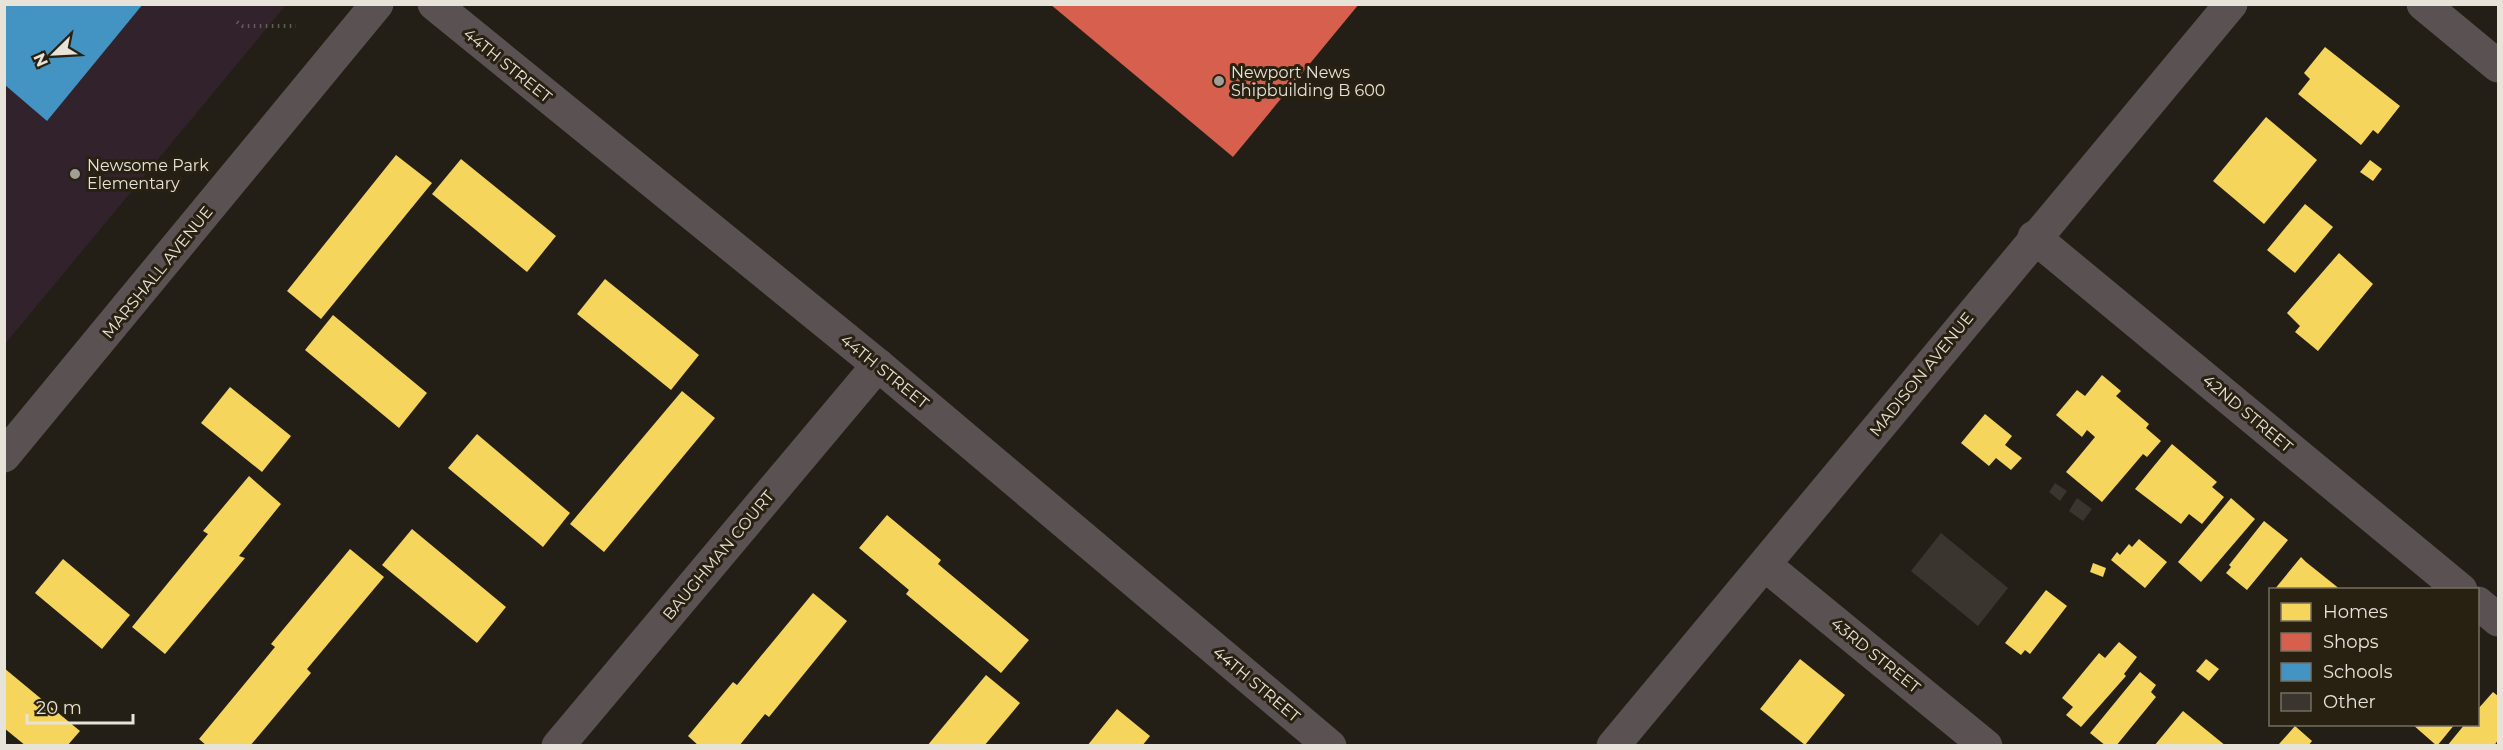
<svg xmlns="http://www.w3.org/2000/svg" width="2503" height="750" viewBox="0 0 2503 750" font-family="Montserrat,sans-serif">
	<rect width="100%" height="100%" fill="#231f16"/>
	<polygon fill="#31222c" points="5,5 286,5 5,344"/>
	<g fill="#f6d55c">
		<polygon points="2325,47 2400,106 2378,134 2373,130 2361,145 2298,94 2310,79 2304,73"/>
		<polygon points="2266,117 2317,160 2264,224 2213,181"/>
		<polygon points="396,155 432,183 321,319 287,291"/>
		<polygon points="461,159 556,236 527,272 432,194"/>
		<polygon points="2370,160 2382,169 2373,181 2360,172"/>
		<polygon points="2305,204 2333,227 2295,273 2267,250"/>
		<polygon points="2339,253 2373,284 2318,351 2295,332 2300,326 2287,313"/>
		<polygon points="605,279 699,355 671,390 577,314"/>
		<polygon points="333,315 427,393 399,428 305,350"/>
		<polygon points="2102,375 2121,391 2116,396 2149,424 2146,428 2161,441 2147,457 2143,454 2102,502 2066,472 2095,437 2087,430 2082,437 2056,415 2077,390 2085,396"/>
		<polygon points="230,387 291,436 262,472 201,423"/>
		<polygon points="682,391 715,418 604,552 570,524"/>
		<polygon points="1985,414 2012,436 2005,445 2022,458 2011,470 1996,458 1989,466 1961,443"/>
		<polygon points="477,434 570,513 543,547 448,468"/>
		<polygon points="2172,444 2217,482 2212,487 2224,497 2202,524 2189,514 2181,524 2135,489"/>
		<polygon points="249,476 281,504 239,556 245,558 165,654 132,627 208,534 203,531"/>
		<polygon points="2231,498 2255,519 2201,582 2178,562"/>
		<polygon points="887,515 941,560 938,564 1029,640 1001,673 906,594 909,590 859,548"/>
		<polygon points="2264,521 2288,540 2247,590 2226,573 2231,567 2229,565"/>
		<polygon points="412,529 506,607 477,643 382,565"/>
		<polygon points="2139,539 2167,562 2145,588 2111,560 2117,552 2120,555 2129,544 2132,547"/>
		<polygon points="350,549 384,577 307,669 311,673 250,746 207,746 199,739 275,647 271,644"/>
		<polygon points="2301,557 2306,562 2341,590 2274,590"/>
		<polygon points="63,559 130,615 102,649 35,593"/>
		<polygon points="2093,563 2106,568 2103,577 2090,572"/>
		<polygon points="2046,590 2067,606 2030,654 2025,650 2021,655 2005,643"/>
		<polygon points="813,593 847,621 769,717 765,714 739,746 699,746 688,736 733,682 737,685"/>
		<polygon points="2119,642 2137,657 2124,674 2126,676 2081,727 2066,715 2073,707 2062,698 2099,653 2105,658"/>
		<polygon points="1800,659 1845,695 1805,745 1760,709"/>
		<polygon points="2206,659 2219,669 2209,681 2196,671"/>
		<polygon points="4,668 80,731 67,746 26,746 4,728"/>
		<polygon points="2140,672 2156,685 2151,692 2156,697 2116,746 2106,746 2090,733"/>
		<polygon points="986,675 1020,703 984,746 927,746"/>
		<polygon points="2493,692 2498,696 2498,740 2494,746 2447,746 2465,724 2478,724 2478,709"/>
		<polygon points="1117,709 1150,736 1142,746 1087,746"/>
		<polygon points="2183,711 2226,746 2154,746"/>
		<polygon points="2412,724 2455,724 2437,746"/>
		<polygon points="2295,726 2312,741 2308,746 2281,746 2279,744"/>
	</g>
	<polygon fill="#d6604d" points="1050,4 1359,4 1233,157"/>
	<polygon fill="#4393c3" points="5,4 143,4 47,121 5,85"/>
	<g fill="#3a352e">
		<polygon points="2055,483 2067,491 2060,501 2049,492"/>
		<polygon points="2077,498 2092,509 2083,521 2069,511"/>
		<polygon points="1941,533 2008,588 1978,626 1911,571"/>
	</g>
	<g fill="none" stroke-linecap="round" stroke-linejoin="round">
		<polyline stroke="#625c5a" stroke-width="4" stroke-dasharray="1.5 4.5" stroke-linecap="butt" points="237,22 243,26 296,26"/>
		<g stroke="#5a5252" stroke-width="33">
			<polyline points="434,4 878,365 1330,746"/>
			<polyline points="2423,4 2498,66"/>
			<polyline points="2034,237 2461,590"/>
			<polyline points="1765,565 1986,746"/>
			<polyline points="2478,603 2498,620"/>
			<polyline points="558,746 878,365"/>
		</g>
		<g stroke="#5a5252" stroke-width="33">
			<polyline points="4,456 377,4"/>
			<polyline points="1613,746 2231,4"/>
		</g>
	</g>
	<g fill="#a29e95" stroke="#282111" stroke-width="2">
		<circle cx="1219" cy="81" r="6"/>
		<circle cx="75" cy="174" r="6"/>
	</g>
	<g text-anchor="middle" stroke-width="6" stroke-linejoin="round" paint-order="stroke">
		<g font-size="16" fill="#e7e3d9" stroke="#282111">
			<text transform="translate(508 65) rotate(39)" y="6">44TH STREET</text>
			<text transform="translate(157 272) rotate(-51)" y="6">MARSHALL AVENUE</text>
			<text transform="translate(885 371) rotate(39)" y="6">44TH STREET</text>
			<text transform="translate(1921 374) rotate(-51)" y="6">MADISON AVENUE</text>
			<text transform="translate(2248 413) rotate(40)" y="6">42ND STREET</text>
			<text transform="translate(718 555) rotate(-50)" y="6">BAUGHMAN COURT</text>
			<text transform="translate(1876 655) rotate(39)" y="6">43RD STREET</text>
			<text transform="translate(1257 684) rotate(40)" y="6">44TH STREET</text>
		</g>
		<g font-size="16" fill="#e7e3d9" stroke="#282111" text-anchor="start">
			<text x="1231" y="78">Newport News<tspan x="1231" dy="18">Shipbuilding B 600</tspan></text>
			<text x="87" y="171">Newsome Park<tspan x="87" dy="18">Elementary</tspan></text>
		</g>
	</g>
	<rect width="2503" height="750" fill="none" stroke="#e7e3d9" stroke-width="12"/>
	<rect x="2269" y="588" width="210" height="138" fill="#282111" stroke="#746f61" stroke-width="1.5"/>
	<rect x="2281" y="603" width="30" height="18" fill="#f6d55c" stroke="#746f61" stroke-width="1.5"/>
	<text x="2323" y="618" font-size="18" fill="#e7e3d9">Homes</text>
	<rect x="2281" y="633" width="30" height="18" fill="#d6604d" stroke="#746f61" stroke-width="1.5"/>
	<text x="2323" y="648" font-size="18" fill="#e7e3d9">Shops</text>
	<rect x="2281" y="663" width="30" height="18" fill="#4393c3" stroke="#746f61" stroke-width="1.5"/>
	<text x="2323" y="678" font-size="18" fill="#e7e3d9">Schools</text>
	<rect x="2281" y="693" width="30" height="18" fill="#3a352e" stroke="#746f61" stroke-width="1.5"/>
	<text x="2323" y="708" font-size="18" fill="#e7e3d9">Other</text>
	<g transform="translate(54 54) rotate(246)" stroke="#282111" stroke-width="4.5" paint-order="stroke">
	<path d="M0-4.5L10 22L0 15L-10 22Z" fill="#e7e3d9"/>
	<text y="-9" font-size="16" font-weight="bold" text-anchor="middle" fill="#e7e3d9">N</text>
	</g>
	<path d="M27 714v9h106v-9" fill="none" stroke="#e7e3d9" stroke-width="3"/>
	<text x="36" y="714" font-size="18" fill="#e7e3d9" stroke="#282111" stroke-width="4.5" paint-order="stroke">20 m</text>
</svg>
